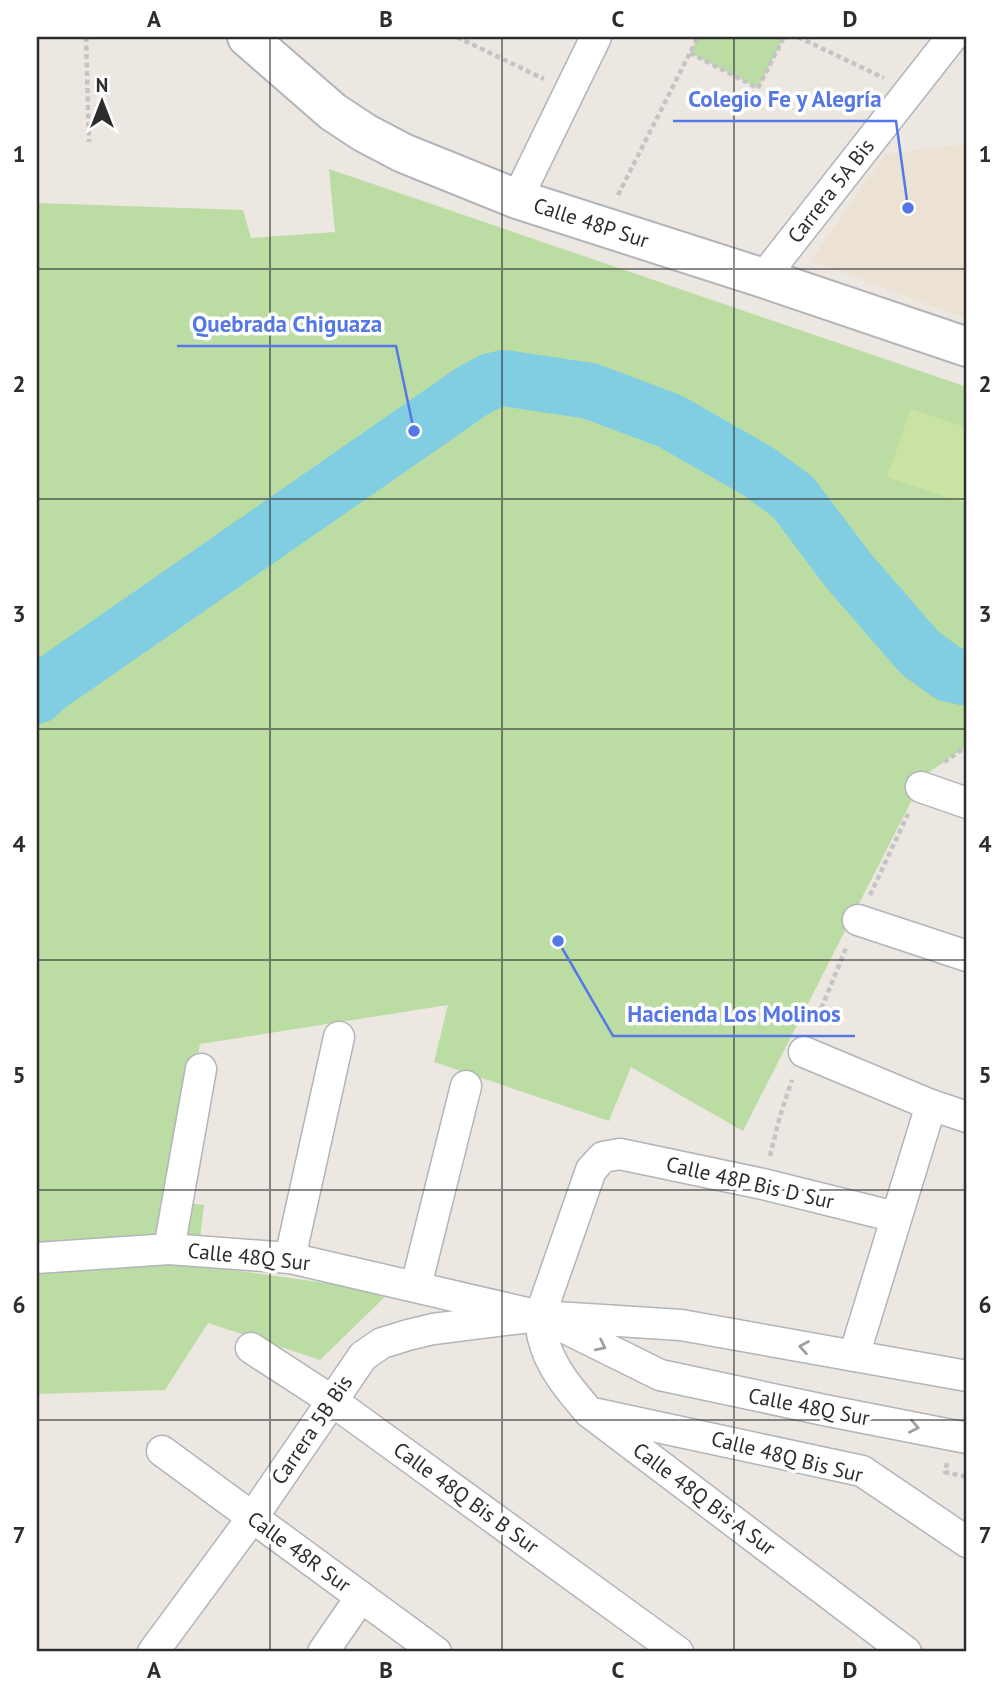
<svg xmlns="http://www.w3.org/2000/svg" width="1004" height="1689" viewBox="0 0 1004 1689" font-family="'PT Sans',sans-serif">
	<rect width="100%" height="100%" fill="#ede7e1"/>
	<polygon fill="#ece2d3" points="967,144 967,317 963,317 811,261 885,154"/>
	<g fill="#bbdda4">
		<polygon points="698,37 784,37 758,88 690,53"/>
		<polygon points="329,169 967,387 967,746 928,773 918,788 743,1131 631,1067 609,1121 434,1062 448,1005 200,1044 170,1201 204,1205 197,1265 390,1292 320,1360 208,1323 165,1390 37,1394 37,203 243,210 251,238 335,232"/>
	</g>
	<polygon fill="#cbe3a2" points="911,409 967,428 967,504 887,477"/>
	<g fill="none" stroke-linecap="round" stroke-linejoin="round">
		<polyline stroke="#81cee2" stroke-width="56" points="37,696 46,687 471,392 491,381 504,378 590,391 670,421 759,472 793,497 848,570 920,653 949,674 967,678"/>
		<defs>
			<g id="minor">
				<polyline points="517,199 596,37"/>
				<polyline points="763,278 952,37"/>
				<polyline points="921,787 967,803"/>
				<polyline points="858,920 967,956"/>
				<polyline points="804,1052 931,1105 967,1117"/>
				<path d="M896,1217L763,1184L620,1154L603,1157L591,1170L540,1316C541,1323 541,1331 543,1338C550,1367 570,1390 589,1412L906,1652"/>
				<polyline points="169,1249 201,1069"/>
				<polyline points="37,1258 169,1249 290,1258 540,1316 681,1325 967,1376"/>
				<polyline points="290,1258 339,1037"/>
				<polyline points="416,1286 466,1086"/>
				<polyline points="553,1322 660,1375 824,1410 967,1438"/>
				<polyline points="251,1348 331,1400 678,1652"/>
				<polyline points="854,1356 931,1105"/>
				<polyline points="597,1414 862,1471 967,1542"/>
				<polyline points="162,1451 436,1652"/>
				<polyline points="153,1652 252,1518 363,1356 382,1343 408,1335 433,1329 522,1318"/>
				<polyline points="323,1652 361,1597"/>
			</g>
			<polyline id="secondary" points="247,37 333,112 365,133 403,153 517,199 763,278 967,347"/>
		</defs>
		<use href="#minor" stroke="#b2b4bb" stroke-width="33"/>
		<use href="#secondary" stroke="#b2b4bb" stroke-width="42"/>
		<g stroke="#c4c4c4" stroke-width="4.5" stroke-dasharray="5 3.5" stroke-linecap="butt">
			<polyline points="86,37 89,142"/>
			<polyline points="457,37 544,79"/>
			<polyline points="798,37 884,78"/>
			<polyline points="690,53 758,88 784,37"/>
			<polyline points="618,195 698,37"/>
			<polyline points="944,762 967,746"/>
			<polyline points="870,895 908,814"/>
			<polyline points="815,1024 846,948"/>
			<polyline points="770,1156 780,1116 792,1080"/>
			<polyline points="947,1463 945,1472 967,1477"/>
		</g>
		<use href="#minor" stroke="#fff" stroke-width="30"/>
		<use href="#secondary" stroke="#fff" stroke-width="38"/>
	</g>
	<defs><path id="oneway-chevron" d="M-2-3.5L2.5 0L-2 3.5" fill="none" stroke-width="1.6" stroke-linecap="round" stroke-linejoin="round" transform="scale(1.75)"/></defs>
	<g stroke="#a0a0a0">
		<use href="#oneway-chevron" transform="translate(601 1346) rotate(26)"/>
		<use href="#oneway-chevron" transform="translate(804 1347) rotate(-170)"/>
		<use href="#oneway-chevron" transform="translate(914 1427) rotate(11)"/>
	</g>
	<path fill="none" stroke="#2d2d2d" stroke-width="2" stroke-opacity="0.55" d="M270,37V1652M502,37V1652M734,37V1652M37,269H967M37,499H967M37,729H967M37,960H967M37,1190H967M37,1420H967"/>
	<g text-anchor="middle" stroke-width="7" stroke-linejoin="round" paint-order="stroke">
		<g font-size="21" fill="#2d2d2d" stroke="#fff">
			<text transform="translate(831 191) rotate(-52)" y="7">Carrera 5A Bis</text>
			<text transform="translate(591 223) rotate(18)" y="7">Calle 48P Sur</text>
			<text transform="translate(750 1183) rotate(13)" y="7">Calle 48P Bis D Sur</text>
			<text transform="translate(249 1257) rotate(6)" y="7">Calle 48Q Sur</text>
			<text transform="translate(809 1407) rotate(11)" y="7">Calle 48Q Sur</text>
			<text transform="translate(312 1430) rotate(-56)" y="7">Carrera 5B Bis</text>
			<text transform="translate(787 1457) rotate(14)" y="7">Calle 48Q Bis Sur</text>
			<text transform="translate(466 1498) rotate(36)" y="7">Calle 48Q Bis B Sur</text>
			<text transform="translate(704 1499) rotate(37)" y="7">Calle 48Q Bis A Sur</text>
			<text transform="translate(299 1552) rotate(36)" y="7">Calle 48R Sur</text>
		</g>
	</g>
	<path fill="none" stroke="#5578e6" stroke-width="2.5" d="M908 208L896 121H673M414 431L396 346H177M558 941L613 1036H855"/>
	<g fill="#5578e6" stroke="#fff" stroke-width="2.5">
		<circle cx="908" cy="208" r="7"/>
		<circle cx="414" cy="431" r="7"/>
		<circle cx="558" cy="941" r="7"/>
	</g>
	<g font-size="23" text-anchor="middle" font-weight="bold" fill="#5578e6" stroke="#fff" stroke-width="7" stroke-linejoin="round" paint-order="stroke">
		<text x="785" y="107">Colegio Fe y Alegría</text>
		<text x="287" y="332">Quebrada Chiguaza</text>
		<text x="734" y="1022">Hacienda Los Molinos</text>
	</g>
	<rect width="1004" height="1689" fill="none" stroke="#ffffff" stroke-width="77"/>
	<g transform="translate(102 102)" stroke="#ffffff" stroke-width="5" paint-order="stroke">
	<path d="M0-5L12 26L0 18L-12 26Z" fill="#2d2d2d"/>
	<text y="-10" font-size="19" font-weight="bold" text-anchor="middle" fill="#2d2d2d">N</text>
	</g>
	<rect x="38" y="38" width="927" height="1612" fill="none" stroke="#2d2d2d" stroke-width="2.5"/>
	<g font-size="23" text-anchor="middle" font-weight="bold" fill="#2d2d2d">
		<text x="154" y="27">A</text>
		<text x="386" y="27">B</text>
		<text x="618" y="27">C</text>
		<text x="850" y="27">D</text>
		<text x="19" y="162">1</text>
		<text x="985" y="162">1</text>
		<text x="19" y="392">2</text>
		<text x="985" y="392">2</text>
		<text x="19" y="622">3</text>
		<text x="985" y="622">3</text>
		<text x="19" y="852">4</text>
		<text x="985" y="852">4</text>
		<text x="19" y="1083">5</text>
		<text x="985" y="1083">5</text>
		<text x="19" y="1313">6</text>
		<text x="985" y="1313">6</text>
		<text x="19" y="1543">7</text>
		<text x="985" y="1543">7</text>
		<text x="154" y="1678">A</text>
		<text x="386" y="1678">B</text>
		<text x="618" y="1678">C</text>
		<text x="850" y="1678">D</text>
	</g>
</svg>
